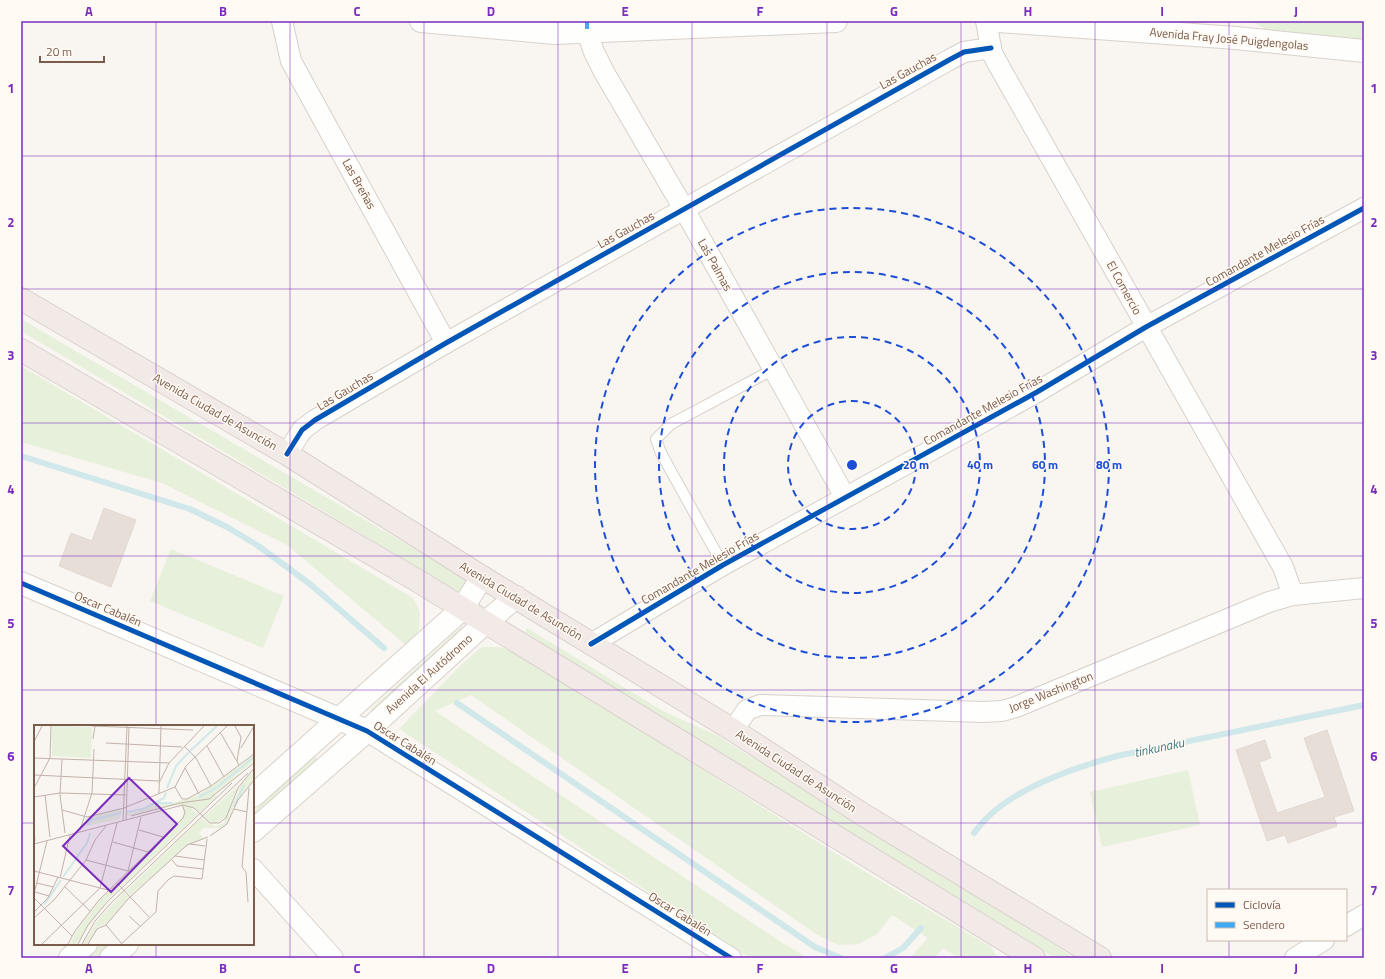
<svg xmlns="http://www.w3.org/2000/svg" width="1385" height="979" viewBox="0 0 1385 979" font-family="'Titillium Web',sans-serif">
	<rect width="100%" height="100%" fill="#f9f5f0"/>
	<g fill="#e7f0db">
		<polygon points="1253,21 1364,21 1364,39 1268,30 1254,23"/>
		<polygon points="21,319 468,580 461,593 21,331"/>
		<polygon points="21,366 413,598 420,612 419,630 407,646 287,545 162,483 21,442"/>
		<polygon points="171,549 284,596 263,648 150,601"/>
		<polygon points="462,626 467,632 376,717 370,710"/>
		<polygon points="527,628 663,711 716,735 1075,958 1055,958 1006,928 960,904 921,875 858,841 525,632"/>
		<polygon points="482,647 500,647 524,655 638,729 851,863 991,947 998,958 959,958 943,948 935,958 910,958 928,938 892,915 877,934 859,944 838,945 816,934 471,695 435,711 781,942 808,958 751,958 739,951 399,729 461,665"/>
		<polygon points="315,756 321,763 253,823 253,812"/>
		<polygon points="1188,770 1200,825 1102,847 1090,792"/>
		<polygon points="101,944 114,944 99,958 85,958"/>
	</g>
	<g fill="none" stroke-linecap="round" stroke-linejoin="round">
		<g stroke="#d0e8ea" stroke-width="6">
			<polyline points="21,456 190,509 227,527 257,545 310,584 384,648"/>
			<polyline points="457,703 815,947 841,958"/>
			<path d="M974,833C979,827 984,820 990,815C1021,786 1077,767 1117,756L1364,705"/>
			<polyline points="885,958 903,948 921,928"/>
		</g>
	</g>
	<g fill="#e6ded7" stroke="#e2d8d2">
		<polygon points="104,508 136,520 111,587 59,566 71,533 92,541"/>
		<polygon points="1327,730 1354,811 1334,817 1337,826 1288,843 1285,835 1267,841 1236,750 1265,740 1271,758 1259,762 1277,813 1325,797 1304,738"/>
	</g>
	<g fill="none" stroke-linecap="round" stroke-linejoin="round">
		<defs>
			<polyline id="lane" points="723,565 661,453 656,439 671,424 774,369"/>
			<g id="street">
				<polyline points="282,21 291,61 446,343"/>
				<polyline points="986,21 992,53 999,66 1283,567 1293,595"/>
				<polyline points="587,32 594,52 604,72 684,209 845,497"/>
				<polyline points="287,454 302,430 315,420 446,343 949,60 964,52 991,48"/>
				<polyline points="591,644 723,565 1037,392 1146,327 1364,208"/>
				<polyline points="733,730 747,710 760,705 984,712 1002,711 1016,707 1269,602 1293,595 1364,588"/>
				<polyline points="367,731 731,958"/>
				<polyline points="253,869 333,958"/>
				<polyline points="1346,926 1364,915"/>
				<polyline points="1295,958 1324,940"/>
			</g>
			<g id="secondary">
				<polyline points="421,21 555,33 836,21"/>
				<polyline points="999,21 1236,38 1364,51"/>
				<polyline points="21,583 367,731"/>
				<polyline points="253,796 462,609 482,577"/>
				<polyline points="253,831 367,731 485,623 516,597"/>
				<polyline points="70,958 86,944"/>
				<polyline points="111,958 127,944"/>
			</g>
			<g id="highway">
				<polyline points="21,299 287,454 482,577 733,730 862,814 1100,958"/>
				<polyline points="21,350 418,581 1034,958"/>
			</g>
		</defs>
		<use href="#lane" stroke="#d7d1cb" stroke-width="12"/>
		<use href="#street" stroke="#d7d1cb" stroke-width="22"/>
		<use href="#secondary" stroke="#d9d2cb" stroke-width="24"/>
		<use href="#highway" stroke="#dad1cc" stroke-width="24"/>
		<use href="#lane" stroke="#fefefd" stroke-width="10"/>
		<use href="#street" stroke="#fefefd" stroke-width="20"/>
		<use href="#secondary" stroke="#fefefd" stroke-width="22"/>
		<use href="#highway" stroke="#f2eae7" stroke-width="22"/>
		<polyline stroke="#3fa9f5" stroke-width="4" stroke-dasharray="8 4" stroke-linecap="butt" points="587,21 587,32"/>
		<defs>
			<g id="cycleway">
				<polyline points="287,454 302,430 315,420 446,343 949,60 964,52 991,48"/>
				<polyline points="21,583 367,731 731,958"/>
				<polyline points="591,644 723,565 1037,392 1146,327 1364,208"/>
			</g>
		</defs>
		<use href="#cycleway" stroke="#fffaf3" stroke-width="8"/>
		<use href="#cycleway" stroke="#0057b8" stroke-width="5"/>
	</g>
	<path fill="none" stroke="#7b2cbf" stroke-width="1" stroke-opacity="0.55" d="M156,21V726M290,21V958M424,21V958M558,21V958M692,21V958M827,21V958M961,21V958M1095,21V958M1229,21V890M21,156H1364M21,289H1364M21,423H1364M21,556H1364M21,690H1364M21,823H35M253,823H1364M1229,940V958M156,944V958"/>
	<g fill="none" stroke="#1d4ed8" stroke-width="2" stroke-dasharray="7 5">
		<circle cx="852" cy="465" r="64"/>
		<circle cx="852" cy="465" r="128"/>
		<circle cx="852" cy="465" r="193"/>
		<circle cx="852" cy="465" r="257"/>
	</g>
	<g text-anchor="middle" stroke-width="3" stroke-linejoin="round" paint-order="stroke">
		<g font-size="12" fill="#7a5c4d" stroke="#fffaf3">
			<text transform="translate(1229 39) rotate(5)" y="4">Avenida Fray José Puigdengolas</text>
			<text transform="translate(908 71) rotate(-29)" y="4">Las Gauchas</text>
			<text transform="translate(359 184) rotate(61)" y="4">Las Breñas</text>
			<text transform="translate(626 230) rotate(-29)" y="4">Las Gauchas</text>
			<text transform="translate(1265 251) rotate(-29)" y="4">Comandante Melesio Frías</text>
			<text transform="translate(715 265) rotate(61)" y="4">Las Palmas</text>
			<text transform="translate(1124 288) rotate(61)" y="4">El Comercio</text>
			<text transform="translate(345 391) rotate(-31)" y="4">Las Gauchas</text>
			<text transform="translate(983 410) rotate(-29)" y="4">Comandante Melesio Frías</text>
			<text transform="translate(215 412) rotate(30)" y="4">Avenida Ciudad de Asunción</text>
			<text transform="translate(700 568) rotate(-30)" y="4">Comandante Melesio Frías</text>
			<text transform="translate(521 601) rotate(31)" y="4">Avenida Ciudad de Asunción</text>
			<text transform="translate(108 609) rotate(23)" y="4">Oscar Cabalén</text>
			<text transform="translate(429 674) rotate(-42)" y="4">Avenida El Autódromo</text>
			<text transform="translate(1051 692) rotate(-22)" y="4">Jorge Washington</text>
			<text transform="translate(405 743) rotate(32)" y="4">Oscar Cabalén</text>
			<text transform="translate(796 771) rotate(33)" y="4">Avenida Ciudad de Asunción</text>
			<text transform="translate(680 914) rotate(32)" y="4">Oscar Cabalén</text>
		</g>
		<g font-size="13" font-style="italic" fill="#437c86" stroke="#fffaf3">
			<text transform="translate(1159 747) rotate(-12)" y="5">tinkunaku</text>
		</g>
	</g>
	<g transform="translate(34 725)">
		<rect width="220" height="220" fill="#f9f5f0"/>
		<path d="M18,1L58,2L57,33L18,31ZM220,30V36L177,72L94,91L92,89L103,87L122,78H139L165,70ZM220,45V54L203,75L193,98L187,103H169L165,109L170,113L155,119L97,170L92,166L167,94L181,101L190,98L207,60ZM204,61L192,92L181,99L169,93ZM184,70L165,88L159,83L142,80ZM149,81L156,83L164,89L87,162L85,158L150,91ZM88,84L86,94L48,102L52,100L51,93ZM81,160L86,163L73,175L42,219H36L43,205L66,175ZM90,167L95,172L74,197L63,203L53,219H49L63,196Z" fill="#e7f0db"/>
		<path fill="none" stroke="#d0e8ea" stroke-width="2" d="M156,26L183,1M133,63L142,41L155,27M165,72L182,63L220,32M120,78H139M200,82L210,60M93,87L109,84L130,73L132,67M54,100L56,95L87,88M29,152L53,118L56,108M10,180L27,155"/>
		<path fill="none" stroke="#c2b3aa" stroke-width="1" d="M58,1L159,5M201,1L207,12L203,36M186,7L205,40M59,14L61,1M0,17L8,1M72,18L148,22M150,21L162,33L177,61M173,21L190,52M207,23L220,1M0,33L135,38M28,34L26,70L31,108M151,43L165,69M0,50L125,56M125,58L135,38L170,1M141,62L148,74H153L177,61L220,29M141,62L152,41L193,1M0,63L16,33L17,1M125,68L127,1M11,70L16,112M0,72L26,68L92,70M200,84L213,87M28,85L53,92L90,83L141,62M97,91L146,78L175,74L220,38M92,95L95,2M89,96L93,1M0,104L1,116M46,105L58,68L60,24M105,105L129,112M176,111L193,99L204,75L220,55M79,117L114,127M0,119L149,80L160,83L176,98H185L192,93L204,63L220,43M156,119L171,121M141,131L170,135M52,135L94,146M138,135L143,141L169,144M0,146L74,165M94,146L107,92M26,153L36,110M3,158L19,162M83,158L115,192M31,162L56,186M1,167L15,171M0,169L13,116M0,173L38,211M214,177L212,147L208,142L215,63M0,187L14,173L24,152M95,191L106,201M0,193L20,175L52,135L61,115L72,101M72,200L88,219M8,219L66,163L83,98M34,219L41,206L65,175L149,93L151,87L148,80M44,219L54,200L74,176L198,58M48,219L61,196L79,176L214,48M54,219L63,204L72,200L94,174L153,120L174,112M87,219L122,187L124,166L134,155L140,151L168,154L173,114"/>
		<path fill="#7b2cbf" fill-opacity="0.15" stroke="#7b2cbf" stroke-width="2" d="M95,53L143,99L77,167L29,121Z"/>
		<rect width="220" height="220" fill="none" stroke="#7a5c4d" stroke-width="2"/>
	</g>
	<circle cx="852" cy="465" r="6" fill="#1d4ed8" stroke="#fffaf3" stroke-width="2"/>
	<g font-size="12" text-anchor="middle" font-weight="bold" fill="#1d4ed8" stroke="#fffaf3" stroke-width="3" stroke-linejoin="round" paint-order="stroke">
		<text x="916" y="469">20 m</text>
		<text x="980" y="469">40 m</text>
		<text x="1045" y="469">60 m</text>
		<text x="1109" y="469">80 m</text>
	</g>
	<rect width="1385" height="979" fill="none" stroke="#fffaf3" stroke-width="44"/>
	<rect x="1207" y="889" width="140" height="52" fill="#fffaf3" stroke="#cabbb1"/>
	<rect x="1215" y="902" width="20" height="6" fill="#0057b8" stroke="#cabbb1"/>
	<text x="1243" y="909" font-size="12" fill="#7a5c4d">Ciclovía</text>
	<rect x="1215" y="922" width="20" height="6" fill="#3fa9f5" stroke="#cabbb1"/>
	<text x="1243" y="929" font-size="12" fill="#7a5c4d">Sendero</text>
	<path d="M40 56v6h64v-6" fill="none" stroke="#7a5c4d" stroke-width="2"/>
	<text x="46" y="56" font-size="12" fill="#7a5c4d" stroke="#fffaf3" stroke-width="3" paint-order="stroke">20 m</text>
	<rect x="22" y="22" width="1341" height="935" fill="none" stroke="#7b2cbf" stroke-width="1.5"/>
	<g font-size="13" text-anchor="middle" font-weight="bold" fill="#7b2cbf">
		<text x="89" y="16">A</text>
		<text x="223" y="16">B</text>
		<text x="357" y="16">C</text>
		<text x="491" y="16">D</text>
		<text x="625" y="16">E</text>
		<text x="760" y="16">F</text>
		<text x="894" y="16">G</text>
		<text x="1028" y="16">H</text>
		<text x="1162" y="16">I</text>
		<text x="1296" y="16">J</text>
		<text x="11" y="93">1</text>
		<text x="1374" y="93">1</text>
		<text x="11" y="227">2</text>
		<text x="1374" y="227">2</text>
		<text x="11" y="360">3</text>
		<text x="1374" y="360">3</text>
		<text x="11" y="494">4</text>
		<text x="1374" y="494">4</text>
		<text x="11" y="628">5</text>
		<text x="1374" y="628">5</text>
		<text x="11" y="761">6</text>
		<text x="1374" y="761">6</text>
		<text x="11" y="895">7</text>
		<text x="1374" y="895">7</text>
		<text x="89" y="973">A</text>
		<text x="223" y="973">B</text>
		<text x="357" y="973">C</text>
		<text x="491" y="973">D</text>
		<text x="625" y="973">E</text>
		<text x="760" y="973">F</text>
		<text x="894" y="973">G</text>
		<text x="1028" y="973">H</text>
		<text x="1162" y="973">I</text>
		<text x="1296" y="973">J</text>
	</g>
</svg>
